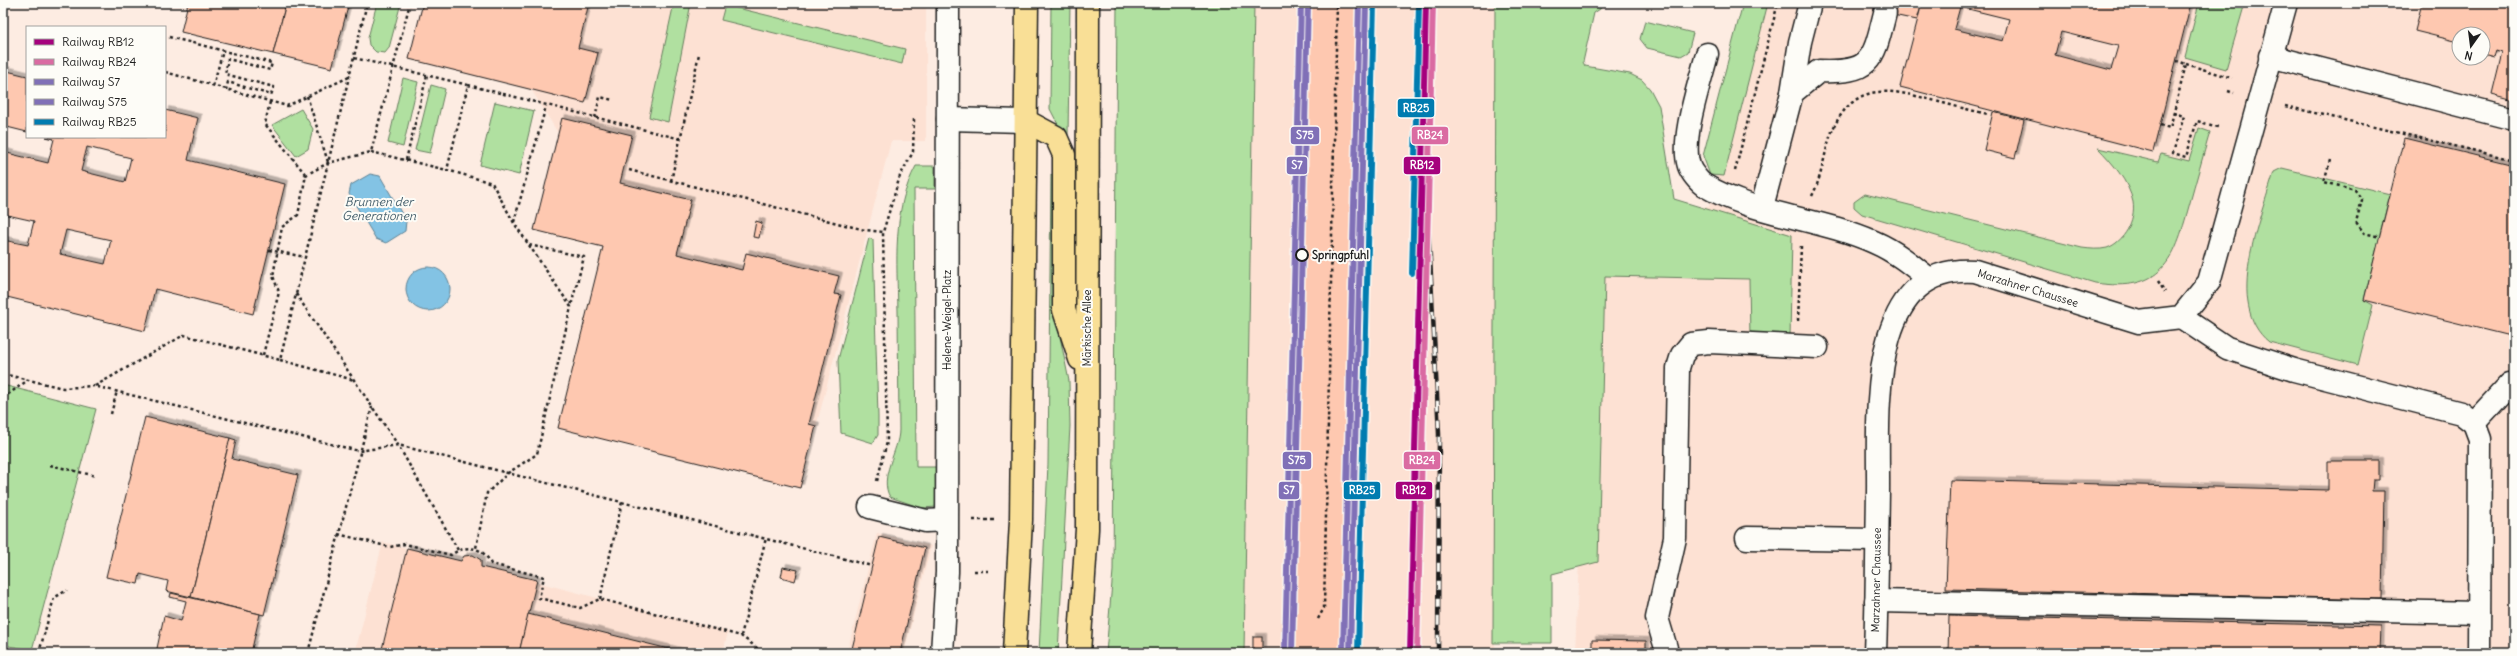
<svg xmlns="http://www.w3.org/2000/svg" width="2517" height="656" viewBox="0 0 2517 656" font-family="Delius,sans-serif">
	<defs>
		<filter id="shadow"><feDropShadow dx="3.5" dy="-3.5" stdDeviation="0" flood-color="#0004"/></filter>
	</defs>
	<rect width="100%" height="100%" fill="#fdece2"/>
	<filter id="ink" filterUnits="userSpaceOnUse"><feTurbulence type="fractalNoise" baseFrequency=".025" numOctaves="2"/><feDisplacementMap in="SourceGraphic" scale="8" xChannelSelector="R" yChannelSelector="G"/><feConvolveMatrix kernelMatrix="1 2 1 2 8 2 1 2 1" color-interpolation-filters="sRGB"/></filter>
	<g filter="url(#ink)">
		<g fill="#fde1d3" fill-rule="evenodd">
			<polygon points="423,3 926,3 926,141 891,141 800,488 558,428 603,247 534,230 558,133 531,89 409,59"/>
			<polygon points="1254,3 1497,3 1495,653 1244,653"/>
			<path d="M1761,3H2514V653H1575L1594,206L1709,207ZM2459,34H2483V58H2459Z"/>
			<polygon points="877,533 931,546 904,653 847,653"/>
			<polygon points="383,542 728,632 723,653 355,653"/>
		</g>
		<g fill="#b0e0a0" stroke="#667e5e">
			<polygon points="377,3 401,3 389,48 385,53 376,52 369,45 368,38"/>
			<polygon points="674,3 691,3 668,122 649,117"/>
			<polygon points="1051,3 1070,3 1068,135 1064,136 1050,109"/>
			<polygon points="1117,3 1254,3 1244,653 1106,653 1113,571"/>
			<polygon points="1495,3 1602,3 1600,9 1594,13 1583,62 1585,66 1630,74 1642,80 1650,89 1659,106 1674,199 1792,235 1790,338 1750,338 1749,279 1605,276 1598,562 1552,574 1552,643 1493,643"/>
			<polygon points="1743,3 1768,3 1724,176 1710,175 1703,156"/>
			<polygon points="2199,3 2245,3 2226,69 2185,57"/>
			<polygon points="725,5 905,49 902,64 721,20"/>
			<polygon points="1645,21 1693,33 1688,52 1681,56 1647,48 1640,39"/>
			<polygon points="403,78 418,82 403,147 388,143"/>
			<polygon points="431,85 445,89 430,153 415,150"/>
			<polygon points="495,102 534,111 519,175 480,165"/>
			<polygon points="301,109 313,129 308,149 296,156 272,125"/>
			<path d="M2199,128L2210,132C2203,156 2196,181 2189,206C2174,261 2162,293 2095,283L1862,214L1854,207V202L1865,194L2082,248C2090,249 2099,250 2107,248C2124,242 2136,220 2133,202C2129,182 2112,162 2098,148L2158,162L2161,154L2189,161Z"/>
			<path d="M916,166H935V189H914L916,467H937L936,507L922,508L890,497C878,477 899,451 899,430C899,390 898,351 898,311C897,262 892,210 916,166Z"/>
			<path d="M2282,168L2390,194L2364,300L2373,305L2358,365L2269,342C2223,305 2261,218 2274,172Z"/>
			<polygon points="1051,174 1056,180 1057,322 1069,381 1070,426 1058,653 1039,653 1048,464"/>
			<polygon points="869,238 873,240 878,417 878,435 873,443 841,433 838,360"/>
			<polygon points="3,385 96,409 32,650 3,645"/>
		</g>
		<g fill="#83c3e4" stroke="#5a8094">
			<polygon points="370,174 380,176 406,221 405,231 386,243 376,239 349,194 351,185"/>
			<circle cx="428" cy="289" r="22"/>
		</g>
		<g fill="#fec8b0" stroke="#1c1c1c" fill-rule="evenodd" filter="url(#shadow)">
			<polygon points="188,3 286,3 273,54 181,32"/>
			<polygon points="286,3 349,3 332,68 273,54"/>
			<polygon points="423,3 589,3 578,48 598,53 585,103 409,59"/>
			<polygon points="1310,3 1356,3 1341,653 1295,653"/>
			<polygon points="1876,3 1922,3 1917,20 1874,11"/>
			<path d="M1922,3H2191L2153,152L1900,87ZM1960,7L2009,19L2003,41L1954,29ZM2061,32L2118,46L2111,70L2055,55Z"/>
			<polygon points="2422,3 2509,3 2514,6 2514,100 2492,94 2502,53 2496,51 2494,57 2483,54 2483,34 2459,34 2459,42 2415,31"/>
			<polygon points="3,70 27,76 27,132 3,126"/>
			<path d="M165,110L198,118L188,160L285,184L253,314L155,289L145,331L3,296V240L28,245L34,221L3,214V152L48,163L54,139L46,137H165ZM87,147L131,158L125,182L81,171ZM66,230L111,240L105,264L60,254Z"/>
			<polygon points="1993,112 2024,120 2015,158 1984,150"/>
			<polygon points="562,118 632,135 620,183 691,200 677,254 742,270 746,253 839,276 834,294 841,295 809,424 816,426 800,488 558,428 603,247 534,230"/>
			<polygon points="2404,138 2514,165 2514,337 2364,300"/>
			<polygon points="756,221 762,223 759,238 753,237"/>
			<polygon points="145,417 230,438 191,597 166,591 168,581 140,574 138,584 106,577"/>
			<polygon points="230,438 236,440 232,459 298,475 264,615 191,597"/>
			<polygon points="2328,461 2379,461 2379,480 2373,480 2372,491 2384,491 2382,599 1946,589 1950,480 2328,490"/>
			<polygon points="879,537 925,548 900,653 851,653"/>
			<polygon points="407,548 461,561 464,556 473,555 481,560 481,567 537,580 519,653 381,653"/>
			<polygon points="783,567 798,570 795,581 781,577"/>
			<polygon points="171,593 260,614 251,653 156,653 164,616 181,621 186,601 170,597"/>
			<polygon points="528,614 685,653 519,653"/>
			<polygon points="1949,616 2381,626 2380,653 1948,653"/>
			<rect x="1253" y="637" width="9" height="14"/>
			<polygon points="1592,640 1646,641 1646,653 1592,653"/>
		</g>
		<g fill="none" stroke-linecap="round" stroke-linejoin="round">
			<defs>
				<g id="minor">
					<path d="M1707,54C1700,83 1680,139 1689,166C1691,172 1699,182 1704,185C1754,215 1820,218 1874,242C1895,251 1912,265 1929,279"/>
					<polyline points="2270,56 2514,119"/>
					<path d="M1792,93L1819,71C1872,73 1873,61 1885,13"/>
					<polyline points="948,119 1026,121"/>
					<polyline points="1762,207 1792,93 1800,42 1810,3"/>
					<polyline points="2181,317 2227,348 2294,370 2461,413 2474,423 2480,439 2479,653"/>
					<polyline points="2474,423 2510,384"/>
					<polyline points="870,507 926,521 946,520"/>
					<polyline points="1747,538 1877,540"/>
					<polyline points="1876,601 2479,613"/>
					<polyline points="1666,648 1657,618 1675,538 1678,368 1682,355 1691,344 1709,342 1817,347"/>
					<polyline points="942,653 947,572 948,3"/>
					<path d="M1875,653C1877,599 1877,546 1878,492C1879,420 1864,263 1975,271L2139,322L2181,317L2209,282L2286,3"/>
				</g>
				<g id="major">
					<polyline points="1026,121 1056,137 1064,155 1064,310 1080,359"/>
					<polyline points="1014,653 1021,520 1027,3"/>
					<polyline points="1079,653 1087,529 1088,3"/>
				</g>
			</defs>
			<use href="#minor" stroke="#1c1c1c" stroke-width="25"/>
			<use href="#major" stroke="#1c1c1c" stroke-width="25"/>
			<g stroke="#1c1c1c" stroke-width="2.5" stroke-dasharray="3 3" stroke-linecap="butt">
				<polyline points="169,37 272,63 270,70 228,59 225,74 274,87 271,95 228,82 226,90"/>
				<polyline points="354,58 468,85 447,170 492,183 514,223 571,307 537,454 508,473 487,493 476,548"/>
				<polyline points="2186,64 2232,78"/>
				<polyline points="165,72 287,106 349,77"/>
				<polyline points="468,85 681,139"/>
				<polyline points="213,86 223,51"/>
				<polyline points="2228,91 2234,93"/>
				<polyline points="307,96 328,162"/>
				<polyline points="270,102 265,124 306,175"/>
				<polyline points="2285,106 2514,160"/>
				<polyline points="2173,113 2184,116 2173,153 2186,157 2197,121 2218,127"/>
				<polyline points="595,118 600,97 613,100"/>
				<polyline points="2160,125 2170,128 2186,64 2177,61"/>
				<polyline points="371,152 447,170"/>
				<polyline points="406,160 427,75"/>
				<polyline points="2330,160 2324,182 2355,190 2362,200 2356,222 2364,233 2380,237"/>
				<polyline points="629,170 865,230 883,232"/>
				<polyline points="1735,171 1778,3"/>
				<polyline points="671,181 699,54"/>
				<path d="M1812,196C1823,175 1824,150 1833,129C1855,81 1890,89 1932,100C1950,105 1969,110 1988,114"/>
				<polyline points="514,222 546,106"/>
				<polyline points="529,245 584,257 571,306"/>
				<polyline points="269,250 305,257"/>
				<polyline points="2158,281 2165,292"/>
				<polyline points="296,294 398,445 458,550"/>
				<polyline points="1798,321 1801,246"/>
				<polyline points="263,355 279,292 273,276 282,227 298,215 306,175 328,163 371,152 410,3"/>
				<polyline points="280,360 354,380"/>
				<polyline points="3,374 63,388 94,386 359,451 398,445 872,566"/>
				<polyline points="95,386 184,335 280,360 367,3"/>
				<polyline points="3,398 28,380"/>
				<polyline points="111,414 117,391"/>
				<polyline points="50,465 96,476"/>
				<polyline points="877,481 887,442 883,232 900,176 913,152 914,119"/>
				<polyline points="973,520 994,520"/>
				<path d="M338,534L390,547L405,544L451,555C466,544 483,546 491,564L544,577L539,598L580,608L600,599L741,636L764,653"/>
				<polyline points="974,571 988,571"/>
				<polyline points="600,599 622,502"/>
				<polyline points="1318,619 1324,608 1337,3"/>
				<polyline points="741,636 766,538"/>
				<polyline points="3,649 20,653"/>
				<polyline points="39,653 54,598 67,590"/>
				<polyline points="308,653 372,407"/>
				<polyline points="754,653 755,647"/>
			</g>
			<use href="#minor" stroke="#fdfcf7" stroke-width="22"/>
			<use href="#major" stroke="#f9df96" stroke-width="22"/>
			<defs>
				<polyline id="rail" points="1425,41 1426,178 1439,434 1438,653"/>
			</defs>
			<use href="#rail" stroke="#1c1c1c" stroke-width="4.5"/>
			<use href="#rail" stroke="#fdfcf7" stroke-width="3" stroke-dasharray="9" stroke-linecap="butt"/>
			<defs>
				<polyline id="rail-1" points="1410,653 1426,3"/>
				<polyline id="rail-2" points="1417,653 1433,3"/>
				<g id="rail-3">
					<polyline points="1285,653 1301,3"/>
					<polyline points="1343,653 1359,3"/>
				</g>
				<g id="rail-4">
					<polyline points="1292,653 1308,3"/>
					<polyline points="1350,653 1366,3"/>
				</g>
				<g id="rail-5">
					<polyline points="1412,273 1419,3"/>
					<polyline points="1358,653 1374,3"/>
				</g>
			</defs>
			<use href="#rail-1" stroke="#fdfcf7" stroke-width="9"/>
			<use href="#rail-2" stroke="#fdfcf7" stroke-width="9"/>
			<use href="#rail-3" stroke="#fdfcf7" stroke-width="9"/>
			<use href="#rail-4" stroke="#fdfcf7" stroke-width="9"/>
			<use href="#rail-5" stroke="#fdfcf7" stroke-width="9"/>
			<use href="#rail-1" stroke="#a5027d" stroke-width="6"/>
			<use href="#rail-2" stroke="#da6ba2" stroke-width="6"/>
			<use href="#rail-3" stroke="#8070b7" stroke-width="6"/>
			<use href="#rail-4" stroke="#8070b7" stroke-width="6"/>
			<use href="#rail-5" stroke="#007cb0" stroke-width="6"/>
		</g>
	</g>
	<circle fill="#fdfcf7" stroke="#1c1c1c" stroke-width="2" cx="1302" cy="255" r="6"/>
	<g text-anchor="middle" stroke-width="4" stroke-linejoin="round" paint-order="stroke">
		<g font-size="11" font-weight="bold" fill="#1c1c1c" stroke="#fdfcf7" text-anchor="start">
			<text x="1312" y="259">Springpfuhl</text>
		</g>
		<g font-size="11" fill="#1c1c1c" stroke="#fdfcf7">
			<text transform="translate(2028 288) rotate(17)" y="4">Marzahner Chaussee</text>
			<text transform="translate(947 320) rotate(-90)" y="4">Helene-Weigel-Platz</text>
			<text transform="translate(1087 328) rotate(-90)" y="4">Märkische Allee</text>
			<text transform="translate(1876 580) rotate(-89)" y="4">Marzahner Chaussee</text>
		</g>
		<g font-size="12" font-style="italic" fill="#455f6c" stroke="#fdfcf7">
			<text x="379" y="206">Brunnen der<tspan x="379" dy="14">Generationen</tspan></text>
		</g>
	</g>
	<g stroke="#fdfcf7" stroke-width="1.5">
		<rect x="1397" y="98" width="38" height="20" rx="4" fill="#007cb0"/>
		<rect x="1290" y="126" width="30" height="19" rx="4" fill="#8070b7"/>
		<rect x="1411" y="126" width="38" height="19" rx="4" fill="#da6ba2"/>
		<rect x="1286" y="156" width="22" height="19" rx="4" fill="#8070b7"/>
		<rect x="1403" y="156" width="38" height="19" rx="4" fill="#a5027d"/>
		<rect x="1282" y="451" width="30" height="19" rx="4" fill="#8070b7"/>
		<rect x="1403" y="451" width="38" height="19" rx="4" fill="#da6ba2"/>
		<rect x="1278" y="481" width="22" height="19" rx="4" fill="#8070b7"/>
		<rect x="1343" y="481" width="38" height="19" rx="4" fill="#007cb0"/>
		<rect x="1395" y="481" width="38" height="19" rx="4" fill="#a5027d"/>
	</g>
	<g font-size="11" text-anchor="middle" font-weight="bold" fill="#fff">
		<text x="1416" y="112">RB25</text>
		<text x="1305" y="139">S75</text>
		<text x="1430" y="139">RB24</text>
		<text x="1297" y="169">S7</text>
		<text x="1422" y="169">RB12</text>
		<text x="1297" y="464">S75</text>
		<text x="1422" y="464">RB24</text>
		<text x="1289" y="494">S7</text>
		<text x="1362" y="494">RB25</text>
		<text x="1414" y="494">RB12</text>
	</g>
	<rect width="2517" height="656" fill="none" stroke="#fdfcf7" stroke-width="16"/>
	<rect x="8" y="8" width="2501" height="640" fill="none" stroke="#1c1c1c" stroke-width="1.5" filter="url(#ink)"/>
	<rect x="26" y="26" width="140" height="112" fill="#fdfcf7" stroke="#a3a29f"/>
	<rect x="34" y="39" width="20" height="6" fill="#a5027d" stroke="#a3a29f"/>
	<text x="62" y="46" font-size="12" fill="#1c1c1c">Railway RB12</text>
	<rect x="34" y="59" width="20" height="6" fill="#da6ba2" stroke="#a3a29f"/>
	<text x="62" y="66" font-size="12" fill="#1c1c1c">Railway RB24</text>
	<rect x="34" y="79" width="20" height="6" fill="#8070b7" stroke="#a3a29f"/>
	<text x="62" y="86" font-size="12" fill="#1c1c1c">Railway S7</text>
	<rect x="34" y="99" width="20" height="6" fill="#8070b7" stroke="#a3a29f"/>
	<text x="62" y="106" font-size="12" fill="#1c1c1c">Railway S75</text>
	<rect x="34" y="119" width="20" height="6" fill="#007cb0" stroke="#a3a29f"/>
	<text x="62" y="126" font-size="12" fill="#1c1c1c">Railway RB25</text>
	<g transform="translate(2471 46) rotate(194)"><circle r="19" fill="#fdfcf7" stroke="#a3a29f"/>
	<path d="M0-3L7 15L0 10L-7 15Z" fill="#1c1c1c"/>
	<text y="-6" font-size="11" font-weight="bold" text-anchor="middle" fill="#1c1c1c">N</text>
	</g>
</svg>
